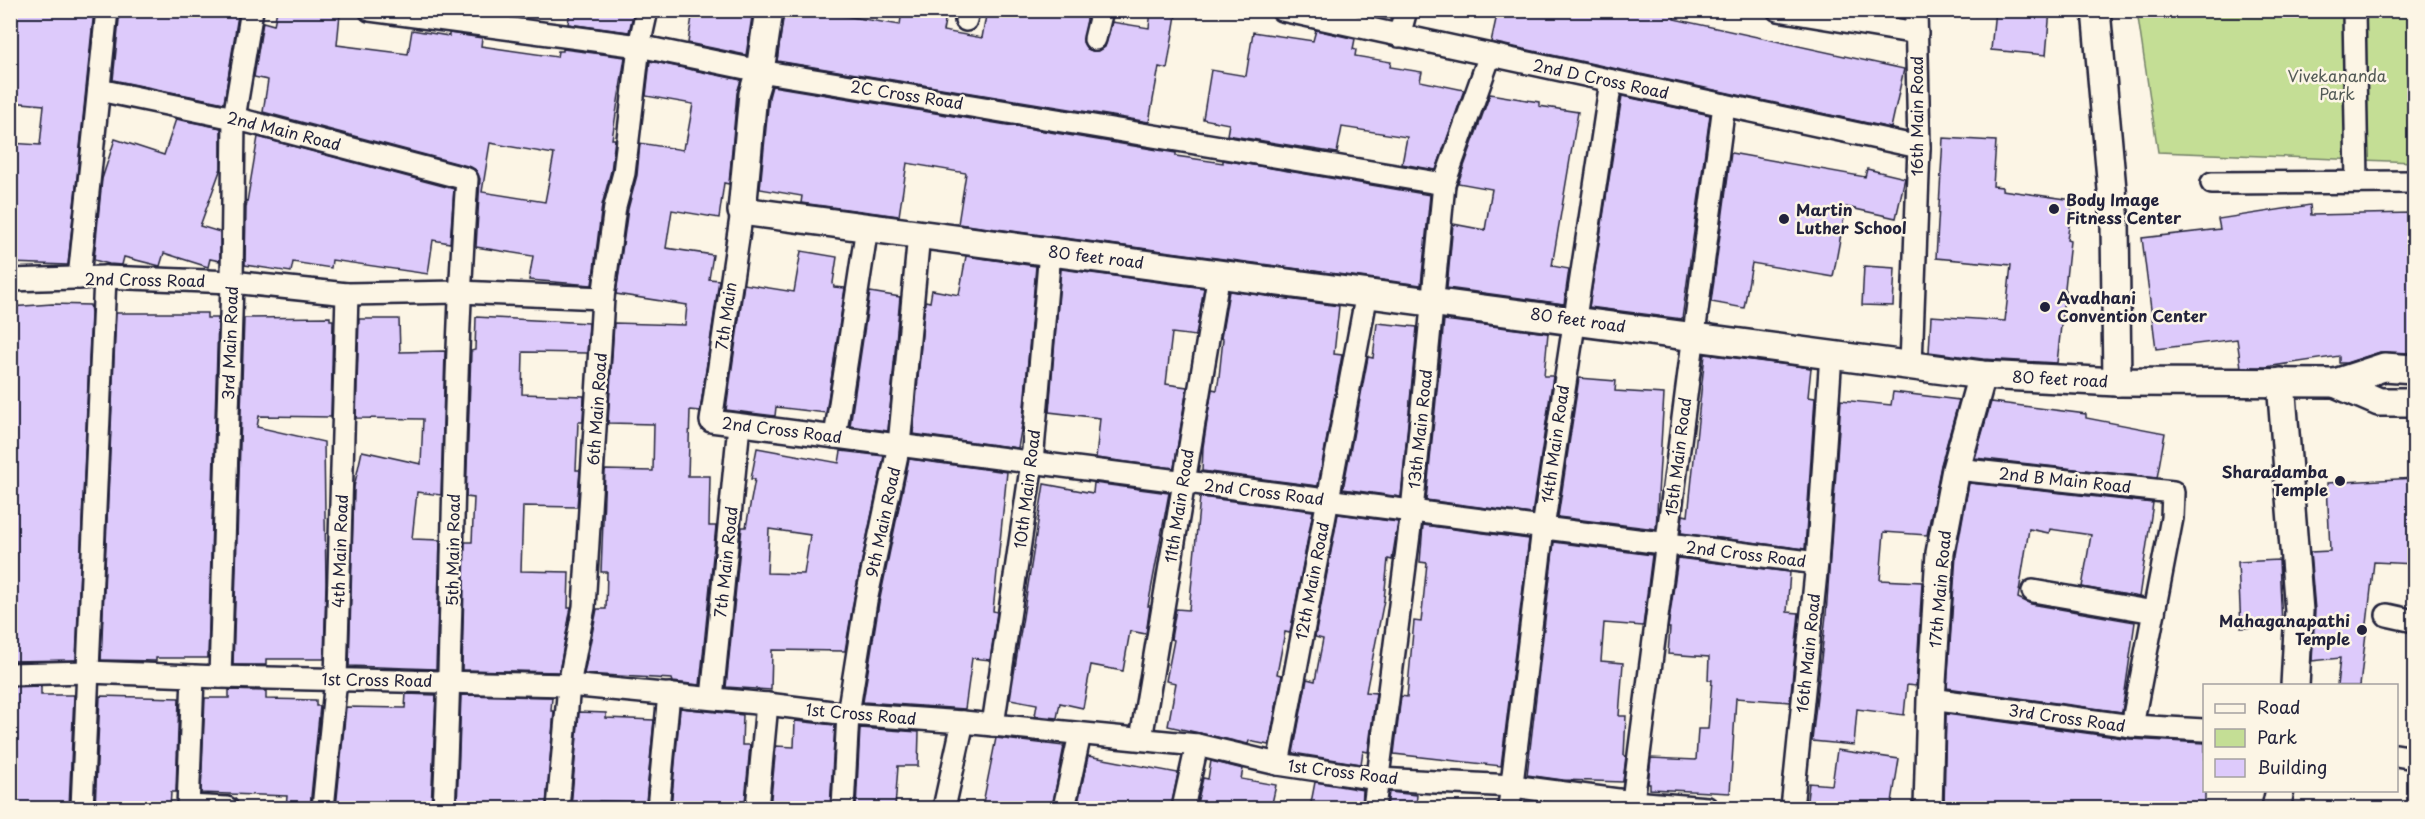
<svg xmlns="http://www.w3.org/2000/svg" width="2425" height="819" viewBox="0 0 2425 819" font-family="'Playpen Sans',sans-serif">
	<rect width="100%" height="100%" fill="#fcf5e5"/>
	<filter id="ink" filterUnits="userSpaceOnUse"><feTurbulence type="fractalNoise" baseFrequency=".0167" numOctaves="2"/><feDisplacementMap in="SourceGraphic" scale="12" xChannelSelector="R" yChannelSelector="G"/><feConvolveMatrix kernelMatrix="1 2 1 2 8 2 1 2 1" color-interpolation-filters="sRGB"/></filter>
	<g filter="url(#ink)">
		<polygon fill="#c4de95" stroke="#738068" stroke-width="1.5" points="2137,11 2410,11 2414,162 2158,152"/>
		<g fill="#ddcafb" stroke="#22223b" stroke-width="1.5" fill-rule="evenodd">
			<polygon points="12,10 94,10 68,265 10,263 10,143 40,145 44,105 10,102"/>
			<polygon points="120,10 221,10 238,15 224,103 113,80"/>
			<path d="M277,10H308L340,14L337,45L408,54L412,30L449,36V33L482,38L481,46L557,57L558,51H563V49L625,57L612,139H615L611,171L602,205L592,285L529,280L533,256L476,247L480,179L476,170L471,167L263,112L268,80L254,77L263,22L274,25ZM490,143L554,154L545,202L482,192Z"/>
			<polygon points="570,10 634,10 629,32 568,24"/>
			<polygon points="693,10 753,10 746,55 688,43"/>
			<polygon points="784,10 827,10 827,13 900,25 902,10 947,10 943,31 982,38 987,10 1031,16 1032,10 1089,10 1083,42 1087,49 1093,51 1099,51 1105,47 1112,22 1149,28 1151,11 1176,15 1167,69 1159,67 1149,122 777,61"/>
			<polygon points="1498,10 1675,10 1674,19 1904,69 1891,128 1491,42"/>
			<polygon points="1995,10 2050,10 2046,55 1991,50"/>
			<polygon points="1316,30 1355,39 1353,49 1356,50 1355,56 1391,62 1390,67 1422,72 1420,81 1464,90 1436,170 1402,164 1407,137 1342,127 1337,153 1227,135 1229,124 1203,119 1211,70 1246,76 1253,32 1313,41"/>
			<polygon points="650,61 741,80 737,93 729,184 724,183 719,218 672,210 666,248 713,255 709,279 719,280 700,411 690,410 688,476 710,476 709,526 716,526 700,685 673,682 672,679 584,674 597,609 606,609 607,572 601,572 605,470 653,471 654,424 608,423 614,323 685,325 687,305 616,294 628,209 637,175 640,143 683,150 684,143 686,143 693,104 646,96"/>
			<polygon points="772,86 1176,153 1176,156 1223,163 1223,160 1430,195 1421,285 958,224 966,173 907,163 899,216 801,203 802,196 760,189 769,97"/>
			<polygon points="1490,94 1539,102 1539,106 1578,112 1552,266 1569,269 1564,304 1447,288 1453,224 1485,230 1492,189 1458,183"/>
			<polygon points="1622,96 1710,115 1682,319 1589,307"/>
			<polygon points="176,119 221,128 221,168 200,226 220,232 220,261 210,259 208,267 164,253 160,266 124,257 122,265 109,264 94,260 102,179 115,139 164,155"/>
			<polygon points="258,137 454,189 450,243 433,240 428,274 332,260 331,268 293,262 291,272 245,265 246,208"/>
			<polygon points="1943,138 1996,141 1993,186 2002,187 2002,190 2073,200 2067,240 2070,241 2057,363 1983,359 1929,352 1931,316 2005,321 2011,265 1936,258"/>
			<polygon points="1731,153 1865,177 1867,169 1905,178 1896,218 1846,207 1833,277 1752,263 1744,308 1711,302"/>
			<polygon points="2310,205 2311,215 2413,213 2414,289 2412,289 2415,353 2380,352 2346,363 2339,363 2339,356 2266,367 2241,367 2237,339 2156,349 2142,238 2220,229 2218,219"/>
			<polygon points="801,251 837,257 833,283 834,287 845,288 826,413 776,407 775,416 726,410 744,284 794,292"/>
			<polygon points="966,256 1036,266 1023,419 1018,448 913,434 925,301 930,302 932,290 959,295"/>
			<polygon points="1864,266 1895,268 1893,306 1862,305"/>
			<polygon points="1061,269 1204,288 1196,336 1172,333 1166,384 1187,387 1174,468 1096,458 1100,418 1049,412"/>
			<polygon points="1229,291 1339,306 1334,354 1342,355 1318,486 1202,471 1203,447 1212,389 1217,390 1219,377 1223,339 1221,338"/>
			<polygon points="870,292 900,297 888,431 850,426"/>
			<polygon points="52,304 90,305 91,313 76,660 10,661 10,307"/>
			<polygon points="116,313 207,313 207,318 218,318 208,658 156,658 156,661 101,660"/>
			<polygon points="330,317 330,320 333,320 331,417 259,416 257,427 324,442 326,583 324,659 266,659 266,665 233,665 244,318"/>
			<polygon points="476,317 589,323 587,353 523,352 522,394 584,396 583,422 578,422 576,470 580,470 577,507 523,506 521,571 569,572 568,608 571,608 559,672 462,670 465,542 472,542 474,498 466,497 471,351 475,350"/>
			<polygon points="359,319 399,319 400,352 445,351 441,495 417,492 412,539 440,540 436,669 349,666 354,487 362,451 421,464 423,419 356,418"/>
			<polygon points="1444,320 1548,333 1544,376 1553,376 1532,514 1426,500"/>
			<polygon points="1377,323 1417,327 1401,497 1343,489 1368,357 1373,358"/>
			<polygon points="1705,354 1811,368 1808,397 1815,398 1805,549 1681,533 1683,515 1688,516"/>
			<polygon points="1579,378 1616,381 1615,391 1664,394 1656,529 1558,517"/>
			<polygon points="1893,392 1959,400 1941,465 1927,535 1884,532 1880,580 1922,582 1916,686 1907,685 1904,715 1857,709 1854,745 1812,741 1826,615 1841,400 1891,405"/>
			<polygon points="1991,402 2086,414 2086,418 2165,433 2157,478 1975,458"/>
			<path d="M757,448L839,463L841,451L884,456L854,598L845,651L772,650L771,690L726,687L742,527H746L755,479H751ZM769,529L810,535L804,574L767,573Z"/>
			<polygon points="909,459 1007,472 993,611 997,612 990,660 972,658 965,709 863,702 879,603"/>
			<polygon points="2415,478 2415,564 2374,562 2360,686 2337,686 2340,658 2312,661 2315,610 2310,552 2330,551 2327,483"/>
			<polygon points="1094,483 1169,493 1148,606 1150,606 1146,634 1130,631 1123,671 1091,665 1083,708 1060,703 1057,718 1035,716 1037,704 1010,699 1044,484 1093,493"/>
			<polygon points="1969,483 2153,503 2139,597 2082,587 2091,535 2050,529 2049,533 2029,529 2018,598 2031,604 2135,622 2122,712 1947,688 1956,555"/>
			<polygon points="1200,497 1313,511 1290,633 1285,632 1277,674 1282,675 1269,745 1249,741 1248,744 1168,726 1176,683 1166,681 1174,640 1171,639 1176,609 1189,610"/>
			<polygon points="1338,514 1398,522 1392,560 1388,559 1384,600 1366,692 1376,693 1368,752 1363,751 1361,764 1293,753 1307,679 1315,681 1323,639 1315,637"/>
			<polygon points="1423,525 1529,539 1501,766 1394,754 1401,696 1407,697 1414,621 1421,622 1427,563 1420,562"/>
			<polygon points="1554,542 1652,555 1643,626 1604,623 1601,661 1623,663 1619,716 1626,716 1624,756 1626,756 1623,782 1563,780 1527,775"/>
			<polygon points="1678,558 1790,572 1787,612 1799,613 1790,702 1736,698 1730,793 1650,789 1650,784 1648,784 1651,758 1696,760 1698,729 1708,729 1712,680 1708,680 1709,657 1668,654 1670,628 1668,628"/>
			<polygon points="2279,560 2282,626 2241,628 2238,562"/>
			<polygon points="41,686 41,695 74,695 69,808 16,808 16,793 10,793 10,687"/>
			<polygon points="229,690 266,691 266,699 316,700 316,706 320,706 310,807 286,807 287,796 201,793 205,698 229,698"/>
			<polygon points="406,694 436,695 431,808 336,808 346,707 405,708"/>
			<polygon points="461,695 552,697 551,711 554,711 546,808 457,808"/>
			<polygon points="100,696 179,698 176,792 171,792 170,808 95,808"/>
			<polygon points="680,708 743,715 742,745 750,745 745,803 699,801 699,808 671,808"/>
			<polygon points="579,712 606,713 606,718 654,720 646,802 599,801 598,808 571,808"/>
			<polygon points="1946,714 2130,739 2205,743 2205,808 1944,808"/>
			<polygon points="795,721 835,725 830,808 770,808 776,746 794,747"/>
			<polygon points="860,728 919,732 918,766 898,766 895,808 856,808"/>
			<polygon points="996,738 1064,746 1052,808 982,808"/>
			<polygon points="1837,750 1899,759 1891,808 1806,808 1809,783 1832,785"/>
			<polygon points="1088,756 1178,773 1171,808 1077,808"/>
			<polygon points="1211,761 1243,769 1241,779 1276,785 1271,808 1196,808 1203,778 1208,779"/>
			<polygon points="1315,782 1363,790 1362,808 1310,808"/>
			<polygon points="1389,792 1417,795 1416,808 1387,808"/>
		</g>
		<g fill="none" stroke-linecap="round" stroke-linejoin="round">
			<defs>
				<g id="minor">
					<polyline points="370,10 639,46 760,71 1444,184"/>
					<polyline points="1282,10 1919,147"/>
					<polyline points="1778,10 1917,33"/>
					<polyline points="2354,10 2357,182"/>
					<polyline points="966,20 968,10"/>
					<polyline points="1399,36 1406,10"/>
					<polyline points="1095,39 1102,10"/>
					<path d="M99,90L234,118L467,179C452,388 454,599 444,808"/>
					<polyline points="2212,183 2414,182"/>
					<polyline points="742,211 711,421 1817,563"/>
					<polyline points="79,278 107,10"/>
					<polyline points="10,280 105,277 232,282 347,294 459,292 603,298"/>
					<polyline points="1911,365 1919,147 1916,10"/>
					<polyline points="835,437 867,227"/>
					<polyline points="1956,469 2173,492 2172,518 2132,726"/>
					<polyline points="2033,591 2154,612"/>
					<polyline points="2387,615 2414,621"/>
					<polyline points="10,674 88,672 220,677 569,685 767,704 848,714 963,722 1197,745 1278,764 1378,779 1513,786 1633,802 1707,808"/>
					<polyline points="220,677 232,282 234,118 252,10"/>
					<polyline points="712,698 739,425"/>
					<polyline points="1931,699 2132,726 2204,730"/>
					<polyline points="993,725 1032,462 1050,251"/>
					<polyline points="1141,739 1219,273"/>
					<polyline points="2396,755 2414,758"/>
					<polyline points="1278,764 1367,293"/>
					<polyline points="188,806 227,808"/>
					<polyline points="82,808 105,277"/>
					<polyline points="188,808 193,676"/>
					<polyline points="323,808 336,679 347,294"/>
					<polyline points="558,808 569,685 584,607 603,298 615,207 624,173 639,46 647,10"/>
					<polyline points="658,808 669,694"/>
					<polyline points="757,808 767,704"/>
					<polyline points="843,808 848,714 866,601 899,445 919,234"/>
					<polyline points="944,808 963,722"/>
					<polyline points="1064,808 1080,734"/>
					<polyline points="1183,808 1197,745"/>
					<polyline points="1374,808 1412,511 1444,184 1490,55"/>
					<polyline points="1509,808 1543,528 1611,81"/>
					<polyline points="1632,808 1724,105"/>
					<polyline points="1792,808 1817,563 1831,354"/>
				</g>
				<g id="tertiary">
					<polyline points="769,10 760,71 753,94 742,211 1982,375 2117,382 2335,383 2384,367 2414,369"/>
					<polyline points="2096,10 2115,223 2117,382"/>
					<polyline points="2281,382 2299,611 2295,686"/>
					<polyline points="2335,383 2379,402 2414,402"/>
					<polyline points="1928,808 1931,699 1940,553 1956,469 1982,375"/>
					<polyline points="2276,808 2280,790"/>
				</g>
			</defs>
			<use href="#minor" stroke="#22223b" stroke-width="26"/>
			<use href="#tertiary" stroke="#22223b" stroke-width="32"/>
			<use href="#minor" stroke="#fcf5e5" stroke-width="21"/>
			<use href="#tertiary" stroke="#fcf5e5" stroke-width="27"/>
		</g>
	</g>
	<g fill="#22223b" stroke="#fcf5e5" stroke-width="2">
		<circle cx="2054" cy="209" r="6"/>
		<circle cx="1784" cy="219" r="6"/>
		<circle cx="2045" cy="307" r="6"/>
		<circle cx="2340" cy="481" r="6"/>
		<circle cx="2362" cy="630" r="6"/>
	</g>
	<g text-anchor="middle" stroke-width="5" stroke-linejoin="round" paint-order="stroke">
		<g font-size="16" fill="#535a56" stroke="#fcf5e5">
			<text x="2337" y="82">Vivekananda<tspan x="2337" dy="18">Park</tspan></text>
		</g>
		<g font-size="16" fill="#22223b" stroke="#fcf5e5">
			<text transform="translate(1601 79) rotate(12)" y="6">2nd D Cross Road</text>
			<text transform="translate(907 95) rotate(9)" y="6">2C Cross Road</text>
			<text transform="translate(1917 116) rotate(-90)" y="6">16th Main Road</text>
			<text transform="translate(284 131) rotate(14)" y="6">2nd Main Road</text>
			<text transform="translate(1096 257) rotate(7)" y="6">80 feet road</text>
			<text transform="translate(145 280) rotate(1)" y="6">2nd Cross Road</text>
			<text transform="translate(726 316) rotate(-82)" y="6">7th Main</text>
			<text transform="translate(1578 320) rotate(8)" y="6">80 feet road</text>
			<text transform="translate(230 343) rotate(-88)" y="6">3rd Main Road</text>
			<text transform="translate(2060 379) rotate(3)" y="6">80 feet road</text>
			<text transform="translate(597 409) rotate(-86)" y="6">6th Main Road</text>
			<text transform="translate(1420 429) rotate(-84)" y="6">13th Main Road</text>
			<text transform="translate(782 430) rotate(7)" y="6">2nd Cross Road</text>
			<text transform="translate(1555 444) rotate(-82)" y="6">14th Main Road</text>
			<text transform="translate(1678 457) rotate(-83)" y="6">15th Main Road</text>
			<text transform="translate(2065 480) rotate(6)" y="6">2nd B Main Road</text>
			<text transform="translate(1027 489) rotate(-83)" y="6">10th Main Road</text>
			<text transform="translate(1264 492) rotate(7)" y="6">2nd Cross Road</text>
			<text transform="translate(1179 506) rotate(-81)" y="6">11th Main Road</text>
			<text transform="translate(883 522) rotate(-78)" y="6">9th Main Road</text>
			<text transform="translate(453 550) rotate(-89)" y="6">5th Main Road</text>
			<text transform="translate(340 551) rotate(-88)" y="6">4th Main Road</text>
			<text transform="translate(1746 554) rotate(7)" y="6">2nd Cross Road</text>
			<text transform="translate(726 562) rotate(-84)" y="6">7th Main Road</text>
			<text transform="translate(1312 581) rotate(-79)" y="6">12th Main Road</text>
			<text transform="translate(1940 589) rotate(-85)" y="6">17th Main Road</text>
			<text transform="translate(1808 653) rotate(-84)" y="6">16th Main Road</text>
			<text transform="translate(377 680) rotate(1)" y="6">1st Cross Road</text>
			<text transform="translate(861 714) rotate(5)" y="6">1st Cross Road</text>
			<text transform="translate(2067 718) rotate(8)" y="6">3rd Cross Road</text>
			<text transform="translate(1343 772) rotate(7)" y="6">1st Cross Road</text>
		</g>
		<g font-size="16" font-weight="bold" fill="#22223b" stroke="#fcf5e5" text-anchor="start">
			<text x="2066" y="206">Body Image<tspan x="2066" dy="18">Fitness Center</tspan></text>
			<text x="1796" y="216">Martin<tspan x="1796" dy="18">Luther School</tspan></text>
			<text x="2057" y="304">Avadhani<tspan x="2057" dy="18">Convention Center</tspan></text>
			<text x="2328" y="478" text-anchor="end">Sharadamba<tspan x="2328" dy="18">Temple</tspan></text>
			<text x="2350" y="627" text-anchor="end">Mahaganapathi<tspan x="2350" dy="18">Temple</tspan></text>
		</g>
	</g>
	<rect width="2425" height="819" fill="none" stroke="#fcf5e5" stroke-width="36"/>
	<rect x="18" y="18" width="2389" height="783" fill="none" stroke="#22223b" stroke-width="2" filter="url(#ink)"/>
	<rect x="2203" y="684" width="195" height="108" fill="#fcf5e5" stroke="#a5a1a1" stroke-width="1.5"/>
	<rect x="2215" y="704" width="30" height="9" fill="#fcf5e5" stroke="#a5a1a1" stroke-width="1.5"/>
	<text x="2257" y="714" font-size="18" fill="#22223b">Road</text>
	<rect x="2215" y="729" width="30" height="18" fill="#c4de95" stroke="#a5a1a1" stroke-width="1.5"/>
	<text x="2257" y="744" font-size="18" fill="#22223b">Park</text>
	<rect x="2215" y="759" width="30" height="18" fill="#ddcafb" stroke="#a5a1a1" stroke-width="1.5"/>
	<text x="2257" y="774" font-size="18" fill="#22223b">Building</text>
</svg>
